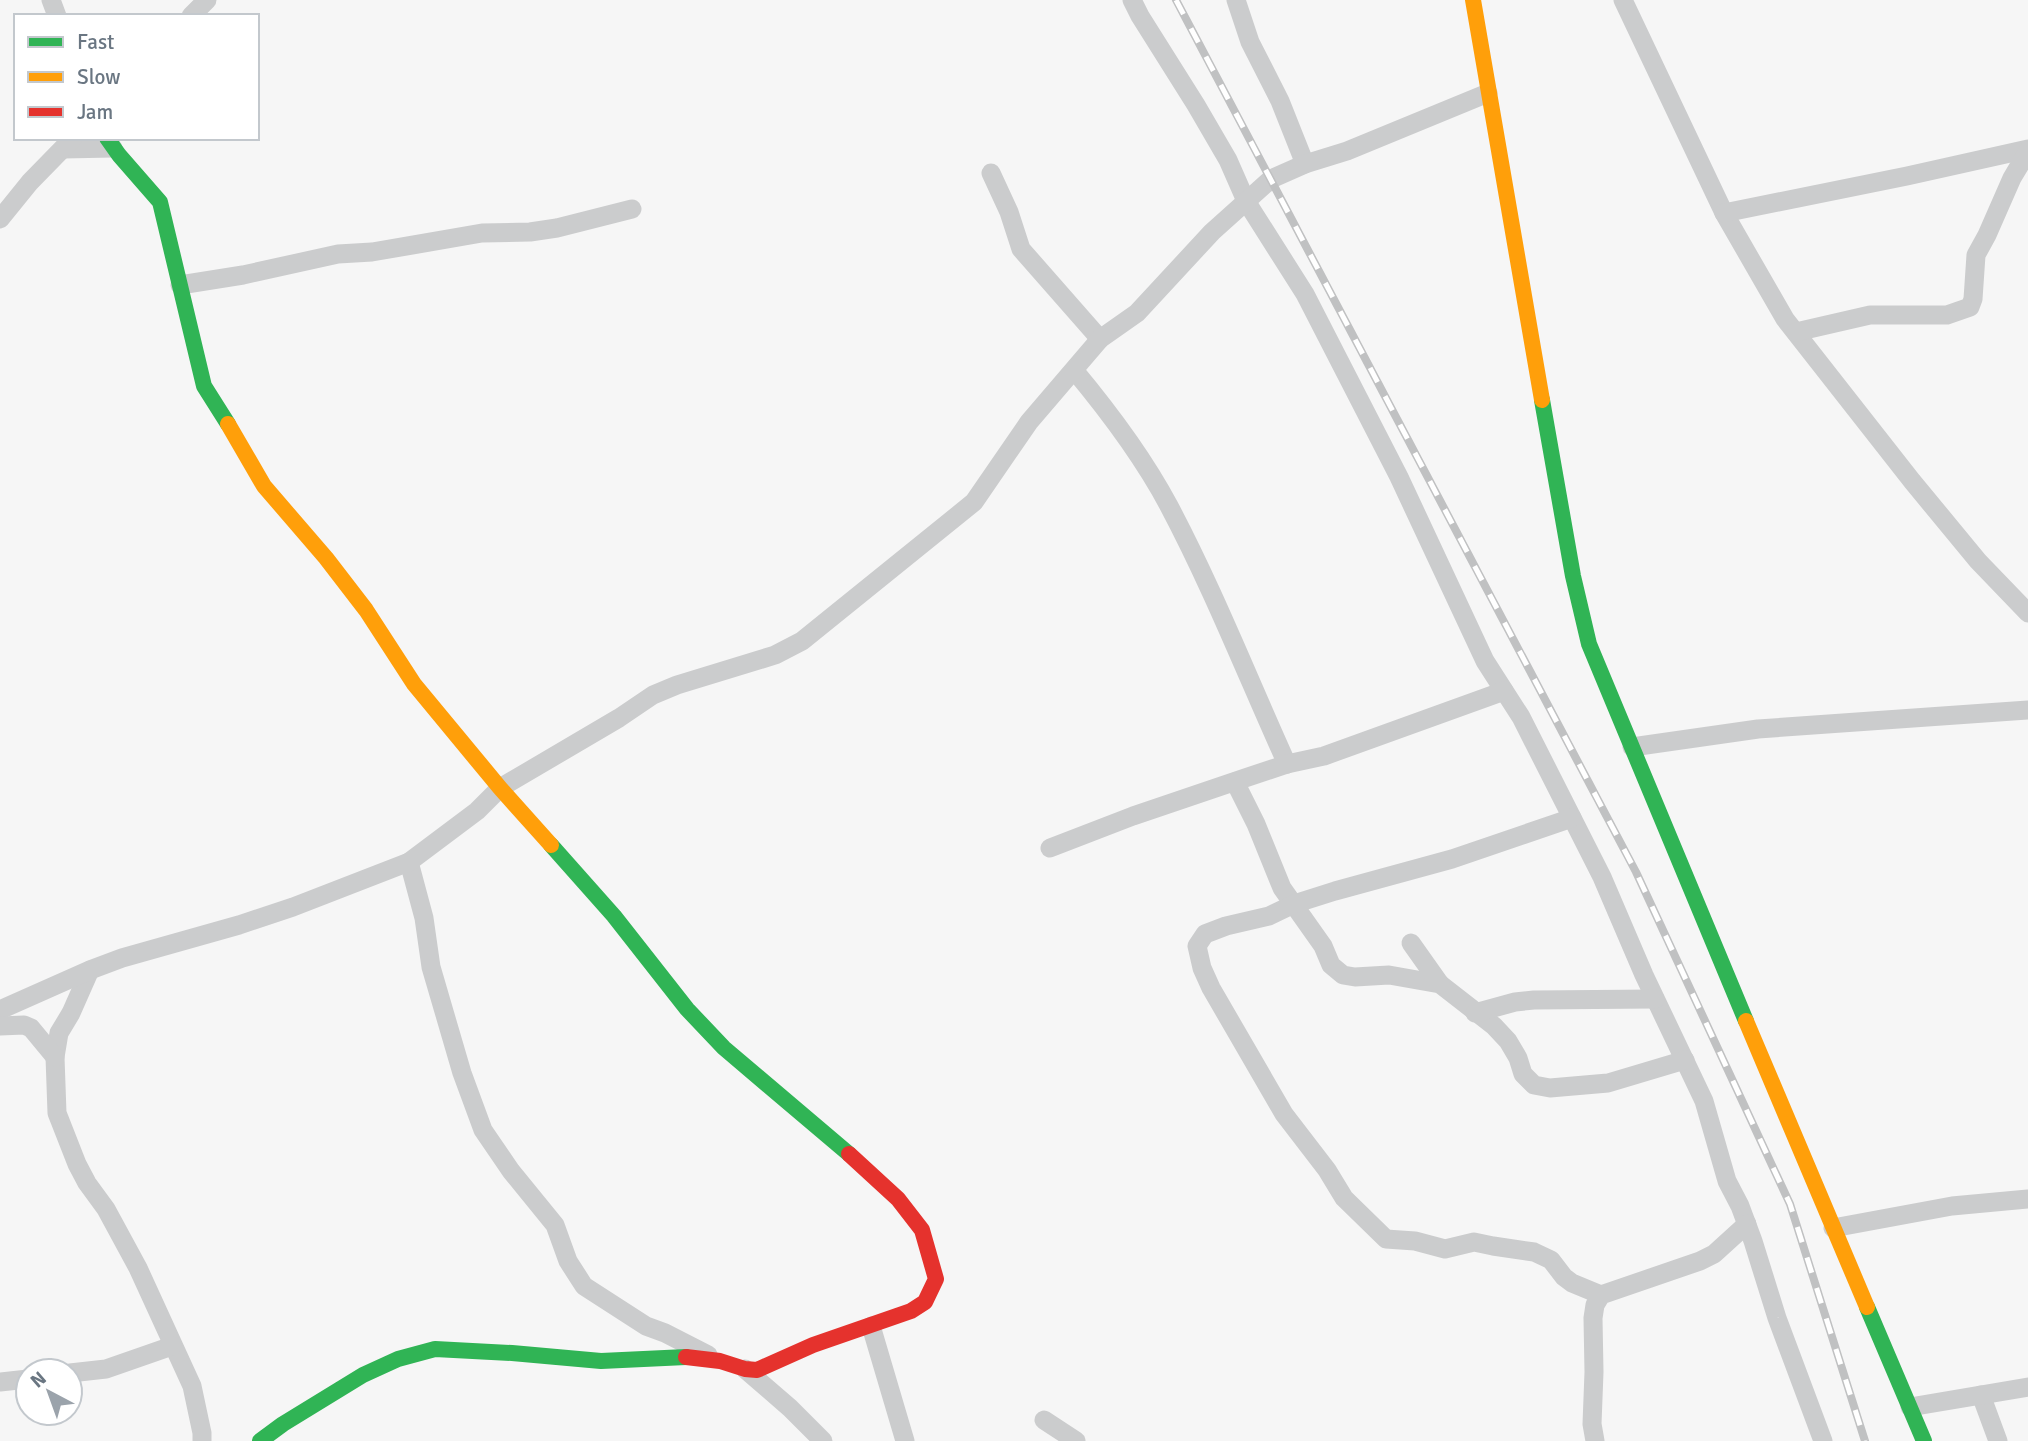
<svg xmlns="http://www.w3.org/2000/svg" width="2028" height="1441" viewBox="0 0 2028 1441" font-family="Signika,sans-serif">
	<rect width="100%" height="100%" fill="#f6f6f6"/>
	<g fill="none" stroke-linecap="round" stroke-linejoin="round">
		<g stroke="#cbcccd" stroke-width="19">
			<polyline points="51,0 57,16"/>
			<polyline points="1132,0 1140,16 1196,105 1228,160 1246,201 1305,294 1399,477 1485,661 1521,717 1602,877 1644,975 1704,1101 1727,1181 1740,1206 1753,1241 1777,1318 1823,1441"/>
			<polyline points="1236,0 1250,42 1280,101 1305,164"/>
			<polyline points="1623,0 1724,213 1785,319 1912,481 1978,561 2028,613"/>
			<polyline points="191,16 207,0"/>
			<polyline points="63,149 113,148"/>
			<polyline points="991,173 1009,212 1021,249 1100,339"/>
			<polyline points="1724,213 1907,176 2028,149"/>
			<polyline points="0,219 30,182 73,138"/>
			<polyline points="180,285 243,275 338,254 372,252 482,233 530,232 557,228 632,209"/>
			<polyline points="1796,332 1870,315 1947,315 1970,307 1973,299 1976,255 1987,235 2012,178 2028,151"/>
			<path d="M1074,370C1109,412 1143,457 1169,506C1213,589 1248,678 1287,764"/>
			<polyline points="1632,747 1758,729 2028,710"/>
			<polyline points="1235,782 1256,824 1282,888 1323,946 1331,965 1343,975 1355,977 1389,975 1440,984 1494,1026 1508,1041 1518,1058 1523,1074 1534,1085 1550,1088 1608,1083 1685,1060"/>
			<polyline points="1572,818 1452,859 1335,891 1294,904 1269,916 1226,926 1205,934 1197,946 1202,968 1211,988 1284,1114 1327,1170 1344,1198 1386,1239 1415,1241 1445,1249 1474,1242 1493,1246 1534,1252 1551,1260 1564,1277 1572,1283 1601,1295"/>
			<polyline points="1050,848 1133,816 1245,778 1287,764 1324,756 1504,691"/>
			<polyline points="409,862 424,918 431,967 462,1073 483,1130 511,1171 555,1225 568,1261 584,1286 646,1326 665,1333 708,1355"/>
			<polyline points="1411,943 1440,984"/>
			<polyline points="90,970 71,1013 59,1033 55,1057 57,1113 77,1164 87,1183 106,1209 138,1268 192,1386 202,1433 202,1441"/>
			<polyline points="0,1010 90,970 122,958 239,925 293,907 409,862 477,811 500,788 619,718 653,695 677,685 775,655 802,641 974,502 1029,422 1100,339 1137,313 1212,232 1271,179 1305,164 1347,151 1488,93"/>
			<polyline points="1475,1013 1515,1002 1534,1000 1655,999"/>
			<polyline points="0,1026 24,1025 31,1028 55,1057"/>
			<polyline points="1833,1228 1952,1206 2028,1199"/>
			<polyline points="871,1326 905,1441"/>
			<polyline points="745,1369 790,1408 823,1441"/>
			<polyline points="70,1373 106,1369 172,1346"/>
			<polyline points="0,1382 28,1379"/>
			<polyline points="1981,1395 1998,1441"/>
			<polyline points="1910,1407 2028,1387"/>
			<polyline points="1044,1420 1076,1441"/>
			<polyline points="1595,1441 1592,1424 1594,1372 1593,1318 1595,1305 1601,1295 1700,1261 1714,1254 1747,1224"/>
		</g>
		<g stroke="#30b455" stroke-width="16">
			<polyline points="107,138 119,155 160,202 204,386 228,424"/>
			<polyline points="1542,400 1573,576 1589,644 1746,1021"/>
			<polyline points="551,845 614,916 687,1009 724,1048 849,1154"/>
			<polyline points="1867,1307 1924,1441"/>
			<polyline points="260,1441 283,1424 363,1375 398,1359 435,1349 512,1353 601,1361 686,1357"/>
		</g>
		<g stroke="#ff9f0a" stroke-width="16">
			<polyline points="1473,0 1542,400"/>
			<polyline points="228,424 264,486 326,558 366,610 414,684 500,788 551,845"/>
			<polyline points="1746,1021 1867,1307"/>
		</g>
		<polyline stroke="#e5322d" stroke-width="16" points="686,1357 720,1361 745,1369 757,1370 813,1345 911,1311 925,1302 936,1279 922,1230 898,1199 849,1154"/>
		<defs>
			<polyline id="rail" points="1176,0 1636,872 1790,1204 1865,1441"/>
		</defs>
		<use href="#rail" stroke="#c0c1c2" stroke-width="8"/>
		<use href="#rail" stroke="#fff" stroke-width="5" stroke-dasharray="16" stroke-linecap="butt"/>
	</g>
	<rect x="14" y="14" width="245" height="126" fill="#ffffff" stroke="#c3c8cd" stroke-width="2"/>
	<rect x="28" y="37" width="35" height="10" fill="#30b455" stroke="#c3c8cd" stroke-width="2"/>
	<text x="77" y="49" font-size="21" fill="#6a7682">Fast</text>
	<rect x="28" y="72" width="35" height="10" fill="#ff9f0a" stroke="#c3c8cd" stroke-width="2"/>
	<text x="77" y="84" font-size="21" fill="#6a7682">Slow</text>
	<rect x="28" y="107" width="35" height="10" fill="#e5322d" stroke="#c3c8cd" stroke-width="2"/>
	<text x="77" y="119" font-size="21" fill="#6a7682">Jam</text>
	<g transform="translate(49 1392) rotate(319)"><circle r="33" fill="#ffffff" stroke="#c3c8cd" stroke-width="2"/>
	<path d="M0-5L12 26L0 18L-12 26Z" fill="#9ba3ab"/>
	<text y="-10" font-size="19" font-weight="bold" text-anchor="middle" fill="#6a7682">N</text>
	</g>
</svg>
